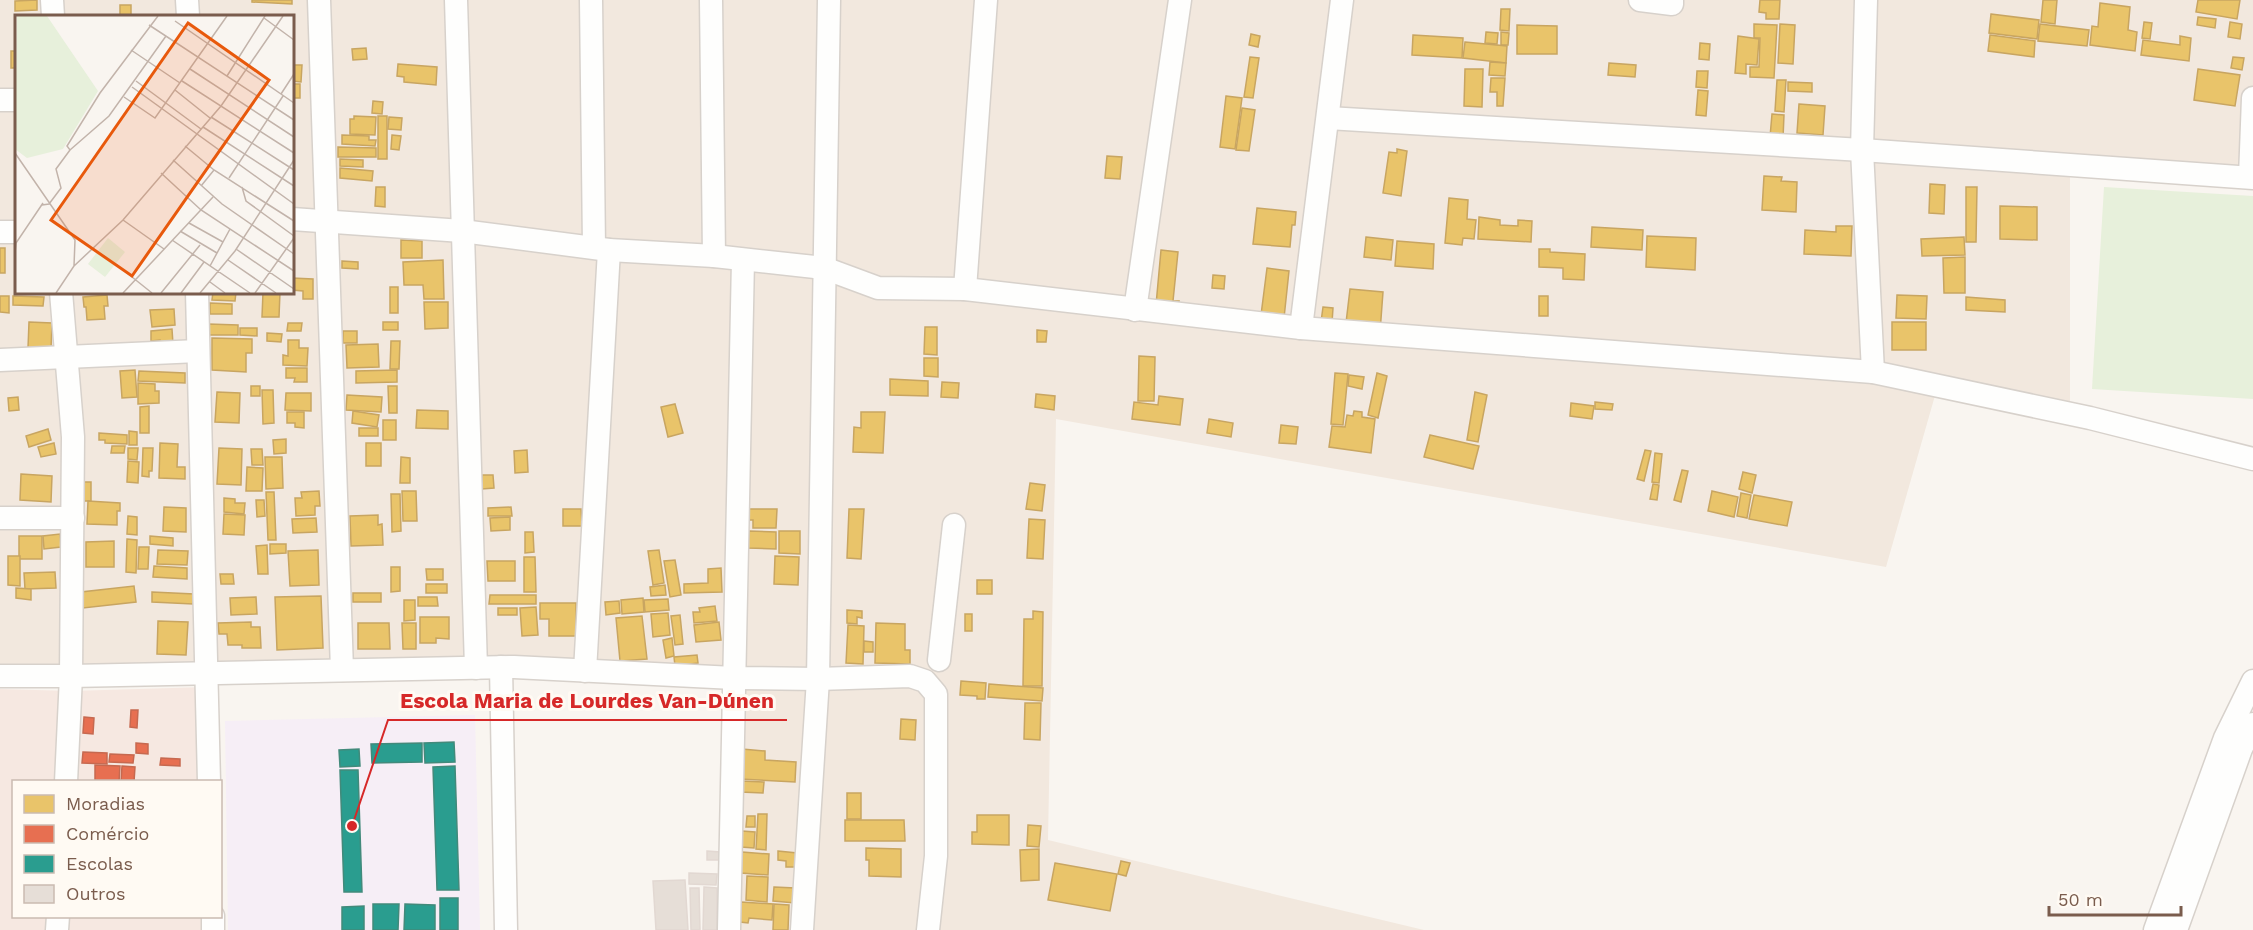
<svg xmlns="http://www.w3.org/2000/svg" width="2253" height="930" viewBox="0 0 2253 930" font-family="'Work Sans',sans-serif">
	<rect width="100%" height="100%" fill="#f9f5f0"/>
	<path fill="#f2e8de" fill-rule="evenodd" d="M0,0H2253V178L2070,165V413L1938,385L1886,567L1056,419L1048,840L1424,930H729L734,678L0,676ZM16,16H292V292H16Z"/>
	<polygon fill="#f6e8e1" points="206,687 209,781 14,782 14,916 213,917 213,930 0,930 0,689 71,691"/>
	<polygon fill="#f6eef6" points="475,715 480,930 228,930 225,721"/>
	<polygon fill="#e7f0db" points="2104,187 2253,196 2253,399 2092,389"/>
	<g fill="#e9c46a" stroke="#c8a561" stroke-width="1.5">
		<polygon points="37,0 37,10 15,11 15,1"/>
		<polygon points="252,0 292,0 292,4 252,2"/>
		<polygon points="1760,0 1780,0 1779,19 1766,19 1766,13 1759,12"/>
		<polygon points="2043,0 2057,0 2055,24 2041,22"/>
		<polygon points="2198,0 2240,0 2237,19 2196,12"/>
		<polygon points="2100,3 2130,7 2128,30 2137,32 2135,51 2090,45 2092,26 2098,27"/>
		<rect x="120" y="5" width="11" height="11"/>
		<polygon points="1501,9 1510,9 1509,31 1500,30"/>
		<polygon points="1991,14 2039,20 2037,39 1989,33"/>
		<polygon points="2198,17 2216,19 2215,28 2197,25"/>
		<polygon points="2144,22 2152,23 2150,39 2142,38"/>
		<polygon points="2230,22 2242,24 2240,39 2228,37"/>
		<polygon points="1754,24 1777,25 1774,78 1750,77 1750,67 1759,67 1760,38 1754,38"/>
		<polygon points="1780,24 1795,25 1793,64 1778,63"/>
		<polygon points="2040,24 2089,30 2087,46 2038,41"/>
		<polygon points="1517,25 1557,26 1557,54 1517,54"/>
		<polygon points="1486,32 1498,33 1497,44 1485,43"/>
		<polygon points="1501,32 1509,33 1508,45 1501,45"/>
		<polygon points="1251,34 1260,36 1258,47 1249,45"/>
		<polygon points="1413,35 1463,38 1462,58 1412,55"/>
		<polygon points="1990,35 2035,41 2034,57 1988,51"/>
		<polygon points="1738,36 1759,39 1757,65 1746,64 1746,74 1735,73"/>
		<polygon points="2180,36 2191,38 2189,61 2141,55 2143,40 2180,45"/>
		<polygon points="1465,42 1507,46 1506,63 1463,58"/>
		<polygon points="1700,43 1710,44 1709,60 1699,59"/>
		<polygon points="366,48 367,59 353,60 352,49"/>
		<rect x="11" y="51" width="5" height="17"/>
		<polygon points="1250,57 1259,58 1253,98 1244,97"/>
		<polygon points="2233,57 2244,58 2242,70 2231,68"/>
		<polygon points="1490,62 1506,63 1505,76 1489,75"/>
		<polygon points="1609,63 1636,65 1635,77 1608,75"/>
		<polygon points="398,64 437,67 436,85 404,82 404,77 397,76"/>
		<polygon points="292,65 302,65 301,82 292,81"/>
		<polygon points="1465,69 1483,69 1482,107 1464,106"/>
		<polygon points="2198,69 2240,75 2235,106 2194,100"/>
		<polygon points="1697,71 1708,71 1707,88 1696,87"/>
		<polygon points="1491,78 1505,78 1503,106 1497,106 1497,92 1490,92"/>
		<polygon points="1777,80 1786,80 1784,112 1775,111"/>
		<polygon points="1788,82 1812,83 1812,92 1788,91"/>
		<rect x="292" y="84" width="8" height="14"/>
		<polygon points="1698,90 1708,91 1706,116 1696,115"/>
		<polygon points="1226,96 1242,98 1235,149 1220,147"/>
		<polygon points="373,101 383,102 382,114 372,113"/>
		<polygon points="1799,104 1825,106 1823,135 1797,133"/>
		<polygon points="1242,108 1255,110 1249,151 1236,150"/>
		<polygon points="1772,114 1784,115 1783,138 1770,137"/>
		<polygon points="354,116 376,117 375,135 350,134 350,119 354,119"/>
		<rect x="378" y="116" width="9" height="43"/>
		<polygon points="389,117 402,118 401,130 388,129"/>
		<polygon points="342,135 369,136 369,140 376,140 375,146 342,144"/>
		<polygon points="392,135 401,136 399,150 391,149"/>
		<polygon points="338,147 376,148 376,157 338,157"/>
		<polygon points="1397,149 1407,151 1401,196 1383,193 1389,152 1397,153"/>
		<polygon points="1107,156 1122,157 1120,179 1105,178"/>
		<polygon points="340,159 363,160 363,167 340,166"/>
		<polygon points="340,168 373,171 372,181 340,178"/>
		<polygon points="1764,176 1782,177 1781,181 1797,182 1796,212 1762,210"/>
		<polygon points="1930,184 1945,185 1944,214 1929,213"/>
		<polygon points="376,187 385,187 385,207 375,206"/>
		<polygon points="1966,187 1977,187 1976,242 1966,242"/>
		<polygon points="1449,198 1468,200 1467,219 1476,220 1474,239 1463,238 1462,245 1445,243"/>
		<polygon points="2000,206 2037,207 2037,240 2000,239"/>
		<polygon points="1257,208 1296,212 1295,225 1292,225 1290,247 1253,244"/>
		<polygon points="1479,217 1500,220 1500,225 1518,226 1518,220 1532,221 1531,242 1478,239"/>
		<polygon points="1836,226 1852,226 1851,256 1804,254 1805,230 1836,232"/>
		<polygon points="1592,227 1643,230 1642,250 1591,247"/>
		<polygon points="1647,236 1696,238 1695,270 1646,267"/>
		<polygon points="1366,237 1393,240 1391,260 1364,257"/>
		<polygon points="1964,237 1965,255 1922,256 1921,239"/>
		<polygon points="401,240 422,241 422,258 401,258"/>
		<polygon points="1397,241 1434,244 1433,269 1395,266"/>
		<rect x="0" y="248" width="5" height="25"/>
		<polygon points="1539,249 1550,249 1550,252 1585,254 1584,280 1563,279 1563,268 1539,267"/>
		<polygon points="1161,250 1178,252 1173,301 1179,301 1178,307 1156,305"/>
		<polygon points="1965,257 1965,293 1944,293 1943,258"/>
		<polygon points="443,260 444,299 424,299 423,285 404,285 403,262"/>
		<polygon points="342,261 358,262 358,269 342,268"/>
		<polygon points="1267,268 1289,271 1284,318 1261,315"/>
		<polygon points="1213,275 1225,276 1224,289 1212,288"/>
		<polygon points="292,278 313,279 313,299 303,299 303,291 292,290"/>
		<rect x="390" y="287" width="8" height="26"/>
		<polygon points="1350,289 1383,292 1380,332 1346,323"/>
		<polygon points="213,292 236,292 235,301 212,300"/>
		<polygon points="263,292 280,292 279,317 262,317"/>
		<polygon points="107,295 108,306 104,306 105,319 87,320 86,307 84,307 83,297"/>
		<polygon points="1897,295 1927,296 1926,319 1896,318"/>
		<polygon points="0,296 9,296 9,313 0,312"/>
		<polygon points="13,296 44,297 43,306 13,305"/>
		<rect x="1539" y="296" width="9" height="20"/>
		<polygon points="1966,297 2005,300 2005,312 1966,310"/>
		<polygon points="424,302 448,302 448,328 425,329"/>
		<polygon points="210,303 232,304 232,314 210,314"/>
		<polygon points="1323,307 1333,308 1332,323 1321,322"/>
		<polygon points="174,309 175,325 152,327 150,310"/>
		<polygon points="29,322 52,323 51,349 28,348"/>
		<rect x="383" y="322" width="15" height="8"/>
		<rect x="1892" y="322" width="34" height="28"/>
		<polygon points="288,323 302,323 301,331 287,331"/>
		<polygon points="208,324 238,325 238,335 208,335"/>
		<polygon points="925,327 937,327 937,355 924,354"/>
		<polygon points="240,328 257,328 257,336 240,335"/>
		<polygon points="172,329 173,344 160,345 160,340 151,341 151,331"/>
		<polygon points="1037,330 1047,331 1046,342 1037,342"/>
		<rect x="343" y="331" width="14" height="12"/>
		<polygon points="267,333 282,334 281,342 267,341"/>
		<polygon points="212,338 252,339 252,353 246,353 246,372 212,370"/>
		<polygon points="288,340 299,340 299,348 308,348 307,366 283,365 283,355 288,356"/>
		<polygon points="391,341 400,341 399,369 390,369"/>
		<polygon points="378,344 379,367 347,368 346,345"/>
		<polygon points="1139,356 1155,357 1154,401 1138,401"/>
		<polygon points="924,358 938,358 938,377 924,376"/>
		<polygon points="286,368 307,368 307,382 294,382 295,378 286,378"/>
		<polygon points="135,370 137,397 122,398 120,371"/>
		<polygon points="397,370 397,382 356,383 356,371"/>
		<polygon points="139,371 185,373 185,383 138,381"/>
		<polygon points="1335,373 1348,374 1343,425 1331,424"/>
		<polygon points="1377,373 1387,376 1378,418 1368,415"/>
		<polygon points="1349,375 1364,377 1362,389 1348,386"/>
		<polygon points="890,379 928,381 928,396 890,395"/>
		<polygon points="942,382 959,383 958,398 941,397"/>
		<polygon points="138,383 155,384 155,391 159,391 159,403 138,404"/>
		<rect x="251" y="386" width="9" height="10"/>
		<polygon points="388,386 397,386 397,413 389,413"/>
		<polygon points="262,390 273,390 274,423 263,424"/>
		<polygon points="217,392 240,393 239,423 215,422"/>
		<polygon points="1475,392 1487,395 1478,442 1467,440"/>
		<polygon points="286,393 311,393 311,411 285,410"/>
		<polygon points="1036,394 1055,396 1054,410 1035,407"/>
		<polygon points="347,395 382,397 381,412 346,410"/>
		<polygon points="1159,396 1183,399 1180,425 1132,419 1134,402 1158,405"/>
		<polygon points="18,397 19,410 9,411 8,398"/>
		<polygon points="1595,402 1613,404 1612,410 1595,409"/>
		<polygon points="1571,403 1594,406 1592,419 1570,416"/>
		<polygon points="675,404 683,433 668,437 661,407"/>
		<polygon points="149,406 149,433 140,433 140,407"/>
		<polygon points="417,410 448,411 448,429 416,428"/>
		<polygon points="353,411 379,415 377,427 352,423"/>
		<polygon points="1354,411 1362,412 1362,417 1375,419 1371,453 1329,447 1332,426 1345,427 1347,415 1353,416"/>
		<polygon points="287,412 304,412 304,428 295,427 295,423 287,423"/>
		<polygon points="861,412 885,412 883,453 853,452 854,427 861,428"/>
		<polygon points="1209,419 1233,423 1231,437 1207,433"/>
		<rect x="383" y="420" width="13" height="20"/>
		<polygon points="1281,425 1298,427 1296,444 1279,443"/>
		<rect x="359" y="428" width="19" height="8"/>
		<polygon points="48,429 51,440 29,447 26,436"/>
		<polygon points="129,431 137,432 137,445 129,445"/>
		<polygon points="99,433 127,435 127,444 105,443 105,440 99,440"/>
		<polygon points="1430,435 1479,446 1473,469 1424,457"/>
		<polygon points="286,439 286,453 274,454 273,440"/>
		<polygon points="54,443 56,454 41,457 38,447"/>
		<polygon points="160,443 178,444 177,467 185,467 185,479 159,478"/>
		<rect x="366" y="443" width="15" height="23"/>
		<polygon points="112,446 125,446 124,453 111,453"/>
		<polygon points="128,448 138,448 137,460 128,459"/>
		<polygon points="143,448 153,448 152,471 149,471 149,477 142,476"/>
		<polygon points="219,448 242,449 241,485 217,484"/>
		<polygon points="251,449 262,449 263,465 252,465"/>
		<polygon points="527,450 528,472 515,473 514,451"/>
		<polygon points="1645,450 1651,451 1644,481 1637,479"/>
		<polygon points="1655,453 1662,454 1659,483 1652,482"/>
		<polygon points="265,457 282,457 283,488 266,489"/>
		<polygon points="401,457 410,458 410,483 400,483"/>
		<polygon points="128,461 139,462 138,483 127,482"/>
		<polygon points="247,467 263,468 262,491 246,491"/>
		<polygon points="1682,470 1688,471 1681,502 1674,500"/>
		<polygon points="1743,472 1756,475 1752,493 1739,489"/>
		<polygon points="21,474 52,476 51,502 20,500"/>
		<polygon points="482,475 493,475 494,488 482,489"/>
		<polygon points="81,482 91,482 91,501 80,501"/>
		<polygon points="1030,483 1045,485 1042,511 1026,509"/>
		<polygon points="1653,484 1659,485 1657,500 1650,499"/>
		<polygon points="319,491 320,506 315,506 315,515 296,516 295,498 302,498 301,492"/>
		<polygon points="402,491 416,491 417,521 403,521"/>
		<polygon points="1712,491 1738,497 1734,517 1708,511"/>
		<polygon points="266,492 274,492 276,540 268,540"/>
		<polygon points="1741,493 1751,495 1747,518 1737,516"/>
		<polygon points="391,494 400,494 401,531 392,532"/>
		<polygon points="1754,495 1792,502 1787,526 1749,519"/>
		<polygon points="224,498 235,499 235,503 245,503 244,514 224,512"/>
		<polygon points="256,500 264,500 265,516 257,517"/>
		<polygon points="88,501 120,503 120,511 117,511 117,525 87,524"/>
		<polygon points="164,507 186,508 186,532 163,531"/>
		<polygon points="511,507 512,516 488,516 488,508"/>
		<polygon points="563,509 581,509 582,526 563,526"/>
		<polygon points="748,509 777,509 776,528 753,528 753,520 748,520"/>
		<polygon points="849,509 864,509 861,559 847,558"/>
		<polygon points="224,514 245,515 244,535 223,534"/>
		<polygon points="378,515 378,525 382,524 383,545 351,546 350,516"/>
		<polygon points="128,516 137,517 137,535 127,534"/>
		<polygon points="510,517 510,530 491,531 490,518"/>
		<polygon points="316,518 317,532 293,533 292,519"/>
		<polygon points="1029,519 1045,520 1043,559 1027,558"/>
		<polygon points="749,531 776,532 776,549 748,548"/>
		<polygon points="779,531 800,531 800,554 779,553"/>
		<polygon points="525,532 533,532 534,552 525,553"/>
		<polygon points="60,534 61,547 44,549 43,536"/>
		<rect x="19" y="536" width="23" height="23"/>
		<polygon points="150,536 173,538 173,546 150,544"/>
		<polygon points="127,539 137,540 136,573 126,572"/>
		<polygon points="114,541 114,567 86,567 86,542"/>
		<polygon points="270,544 286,544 286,553 270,554"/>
		<polygon points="267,545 268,574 258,574 256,546"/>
		<polygon points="139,547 149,547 148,569 138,569"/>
		<polygon points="158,550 188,551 187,565 157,564"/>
		<polygon points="318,550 319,585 290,586 288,551"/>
		<polygon points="659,550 664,583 653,585 648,551"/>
		<polygon points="8,556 20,556 20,586 8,585"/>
		<polygon points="775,556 799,557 798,585 774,584"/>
		<polygon points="524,557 535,557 536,592 524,592"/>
		<polygon points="675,560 681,595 670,597 664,561"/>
		<polygon points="487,561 515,561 515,581 488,581"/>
		<polygon points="154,566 187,568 187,579 153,577"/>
		<polygon points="391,567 400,567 400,591 391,592"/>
		<polygon points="721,568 722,592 684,593 684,584 708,583 708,569"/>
		<polygon points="426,569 443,569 443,580 427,580"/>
		<polygon points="55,572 56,588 25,589 24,573"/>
		<polygon points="220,574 233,574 234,584 221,584"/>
		<rect x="977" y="580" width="15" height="14"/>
		<rect x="426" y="584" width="21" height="9"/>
		<polygon points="665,585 666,595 651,596 650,587"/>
		<polygon points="134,586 136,602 83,608 81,592"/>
		<polygon points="16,588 31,589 31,600 16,598"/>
		<polygon points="152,592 194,594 193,604 152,602"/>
		<rect x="353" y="593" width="28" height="9"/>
		<polygon points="490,595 536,595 536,604 489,604"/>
		<polygon points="321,596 323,648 277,650 275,597"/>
		<polygon points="256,597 257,614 231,615 230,598"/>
		<polygon points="418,597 437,597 438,606 418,606"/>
		<polygon points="643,598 644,612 622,614 621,600"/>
		<polygon points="668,599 669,610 645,612 644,600"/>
		<polygon points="404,600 415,600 415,620 404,621"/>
		<polygon points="619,601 620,613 606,615 605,602"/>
		<polygon points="540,603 576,603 576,636 549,636 549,619 540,619"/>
		<polygon points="715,606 717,621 694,623 693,612 700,612 699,608"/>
		<polygon points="536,607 538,635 522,636 520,608"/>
		<rect x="498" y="608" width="19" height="7"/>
		<polygon points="847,610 862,611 862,618 857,617 857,624 847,623"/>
		<polygon points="1033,611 1043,612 1042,686 1023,686 1024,619 1033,619"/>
		<polygon points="668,613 670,635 653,637 651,614"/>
		<rect x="965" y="614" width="7" height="17"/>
		<polygon points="680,615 683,644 675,645 671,616"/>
		<polygon points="642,616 647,659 620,661 616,618"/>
		<polygon points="420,617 449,617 449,639 436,638 436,643 420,643"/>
		<polygon points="158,621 188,622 186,655 157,654"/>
		<polygon points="251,622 251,627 260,627 261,648 242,648 242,645 228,645 227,634 219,634 218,623"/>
		<polygon points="719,622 721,640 696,642 694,625"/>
		<polygon points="358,623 389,623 390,649 358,649"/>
		<polygon points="402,623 416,623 416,649 403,649"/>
		<polygon points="876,623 905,624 905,650 910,650 910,664 875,663"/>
		<polygon points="848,625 864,626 863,664 846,663"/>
		<polygon points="672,638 674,656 666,658 663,640"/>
		<polygon points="864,641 873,642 873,652 864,652"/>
		<polygon points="697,655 698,663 675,666 674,657"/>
		<polygon points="961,681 986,683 985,699 977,699 977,696 960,695"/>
		<polygon points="989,684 1043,688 1042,701 988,697"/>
		<polygon points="1025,703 1041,703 1040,740 1024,739"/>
		<polygon points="901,719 916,720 915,740 900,739"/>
		<polygon points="742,749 765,751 765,760 796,762 795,782 740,779"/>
		<polygon points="741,781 764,782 763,793 740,792"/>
		<rect x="847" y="793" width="14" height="26"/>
		<polygon points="758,814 767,814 766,850 756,849"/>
		<polygon points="977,815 1009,815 1009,845 972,844 972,832 977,832"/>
		<polygon points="747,816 755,816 755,827 746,827"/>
		<polygon points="845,820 904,820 905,841 845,841"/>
		<polygon points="1028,825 1041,826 1039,847 1027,846"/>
		<polygon points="742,831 755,832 754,848 741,847"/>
		<polygon points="866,848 901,849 901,877 869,876 869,860 866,860"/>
		<polygon points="1039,849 1039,880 1021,881 1020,850"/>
		<polygon points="778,851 797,853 796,867 786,867 786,861 778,860"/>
		<polygon points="742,852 769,854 768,875 741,873"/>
		<polygon points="1121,861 1130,863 1126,876 1118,874"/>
		<polygon points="1055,863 1117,874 1110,911 1048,900"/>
		<polygon points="747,876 768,877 767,902 746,900"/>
		<polygon points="774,887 795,888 795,903 773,901"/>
		<polygon points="741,902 773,904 772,920 749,918 748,923 740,922"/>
		<polygon points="774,904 789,905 788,930 773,930"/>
	</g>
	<g fill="#e76f51" stroke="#c66950" stroke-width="1.5">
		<polygon points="131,710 138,710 137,728 130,727"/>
		<polygon points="84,717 94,718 93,734 83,733"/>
		<polygon points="136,743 148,744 148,754 136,753"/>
		<polygon points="83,752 107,753 107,764 82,763"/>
		<polygon points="110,754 134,755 133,763 109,762"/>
		<polygon points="161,758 180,759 180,766 160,765"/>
		<polygon points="95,765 120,766 119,782 95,782"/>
		<polygon points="122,766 135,767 134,782 121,782"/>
	</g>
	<g fill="#2a9d8f" stroke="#428a7b" stroke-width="1.5">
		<polygon points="454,742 455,762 425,763 424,743"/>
		<polygon points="422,743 422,762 372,763 371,744"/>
		<polygon points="359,749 360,766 340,767 339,750"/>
		<polygon points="455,766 459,890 437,890 433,767"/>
		<polygon points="340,770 358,770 362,892 344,892"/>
		<rect x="440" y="898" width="18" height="32"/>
		<polygon points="373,904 399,904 398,930 373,930"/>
		<polygon points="405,904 435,905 435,930 404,930"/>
		<polygon points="364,906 364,930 342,930 342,907"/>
	</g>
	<g fill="#e6ded7" stroke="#e2d8d2" stroke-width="1.5">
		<polygon points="707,851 720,852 719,860 707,860"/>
		<polygon points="689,873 717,874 716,885 689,884"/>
		<polygon points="685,880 688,930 656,930 653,881"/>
		<polygon points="704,887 717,888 717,930 703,930"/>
		<polygon points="690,888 699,888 700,930 691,930"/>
	</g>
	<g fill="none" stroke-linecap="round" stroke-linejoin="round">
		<defs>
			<g id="minor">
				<polyline points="52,0 53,16"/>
				<polyline points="187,0 188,16"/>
				<polyline points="319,0 342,670"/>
				<polyline points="456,0 476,668"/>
				<polyline points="591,0 594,247"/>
				<polyline points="711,0 714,256"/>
				<polyline points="1640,0 1672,4 1672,0"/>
				<polyline points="1866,0 1862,150 1873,372"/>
				<polyline points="0,100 16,100"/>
				<polyline points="1328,118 1862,150 2253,178"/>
				<polyline points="2250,177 2253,98"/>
				<polyline points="292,219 462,231 609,250 714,256 824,268 878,288 965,289 1301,328 1873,372 2090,418 2253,459"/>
				<polyline points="0,232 16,232"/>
				<polyline points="965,289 986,0"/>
				<polyline points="61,292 73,437 71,676 66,782"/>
				<polyline points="197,292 209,782"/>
				<polyline points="1135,310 1180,0"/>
				<polyline points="1301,328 1342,0"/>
				<polyline points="0,360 198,351"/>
				<polyline points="0,518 73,518"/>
				<polyline points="939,660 954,525"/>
				<polyline points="501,667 506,930"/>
				<polyline points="585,671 609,250"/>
				<polyline points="0,676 71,676 514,667 734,678 818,679 910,676 925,681 936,694 936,856 928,930"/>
				<polyline points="213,916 213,930"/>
				<polyline points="57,930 58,916"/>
				<polyline points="729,930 743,260"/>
				<polyline points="802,930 818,679 829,0"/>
				<polyline points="2155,930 2225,738 2253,681"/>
				<polyline points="2176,930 2241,749 2253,724"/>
			</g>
		</defs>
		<use href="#minor" stroke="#d7d1cb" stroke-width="25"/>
		<use href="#minor" stroke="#fefefd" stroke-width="22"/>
	</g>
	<g transform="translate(15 15)">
		<rect width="279" height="279" fill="#f9f5f0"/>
		<path d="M2,1H32L83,76L48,134L12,143L0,134ZM93,223L110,237L90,262L73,249Z" fill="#e7f0db"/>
		<path fill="none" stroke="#c2b3aa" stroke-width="1.5" d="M143,1L85,78L52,131L55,135L94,101L151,21M249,3L279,25M160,6L279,88M134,10L279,105M116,35L165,68M175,54L279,122M212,61L250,1M121,66L186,114M167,66L279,138M117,72L279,189M160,75L195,103M266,79L279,59M109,82L140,103L212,1M196,102L279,155M188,112L279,171M170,131L199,155L279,206M0,138L60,225L59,251L41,278M158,145L207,189L279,239M146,158L186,195L279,256M214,163L268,81M186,171L199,155M227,172L231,186L279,221M27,190L34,189L46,173L41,154L55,135M108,205L149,234M174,208L208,227M165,216L202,238M157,225L235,278M221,234L279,274M0,238L1,228L28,188M213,245L261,278M102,250L137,278M59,251L108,205L206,91L268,1M195,251L215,214M195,267L210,278M108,278L198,182M146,278L185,230M166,278L189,247M185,278L220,236L279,145M240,278L279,223"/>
		<path fill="#e8590c" fill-opacity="0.15" stroke="#e8590c" stroke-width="3" d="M173,8L254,65L117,261L36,205Z"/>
		<rect width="279" height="279" fill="none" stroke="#7a5c4d" stroke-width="3"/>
	</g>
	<path fill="none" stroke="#d62828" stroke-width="2" d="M352 826L388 720H787"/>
	<circle fill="#d62828" stroke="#fffaf3" stroke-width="2" cx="352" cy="826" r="6"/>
	<g font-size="21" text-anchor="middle" font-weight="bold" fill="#d62828" stroke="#fffaf3" stroke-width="6" stroke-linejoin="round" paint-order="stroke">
		<text x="587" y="708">Escola Maria de Lourdes Van-Dúnen</text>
	</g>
	<rect x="12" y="780" width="210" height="138" fill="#fffaf3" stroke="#cabbb1" stroke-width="1.5"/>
	<rect x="24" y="795" width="30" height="18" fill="#e9c46a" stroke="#cabbb1" stroke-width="1.5"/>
	<text x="66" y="810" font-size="18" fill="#7a5c4d">Moradias</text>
	<rect x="24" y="825" width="30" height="18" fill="#e76f51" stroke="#cabbb1" stroke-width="1.5"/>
	<text x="66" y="840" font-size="18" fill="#7a5c4d">Comércio</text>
	<rect x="24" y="855" width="30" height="18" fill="#2a9d8f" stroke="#cabbb1" stroke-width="1.5"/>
	<text x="66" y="870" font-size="18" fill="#7a5c4d">Escolas</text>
	<rect x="24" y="885" width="30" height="18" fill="#e6ded7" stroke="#cabbb1" stroke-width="1.5"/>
	<text x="66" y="900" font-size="18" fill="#7a5c4d">Outros</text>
	<path d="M2049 906v9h132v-9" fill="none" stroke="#7a5c4d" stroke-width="3"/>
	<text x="2058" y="906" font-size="18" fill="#7a5c4d" stroke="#fffaf3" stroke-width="4.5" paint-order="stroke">50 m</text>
</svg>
